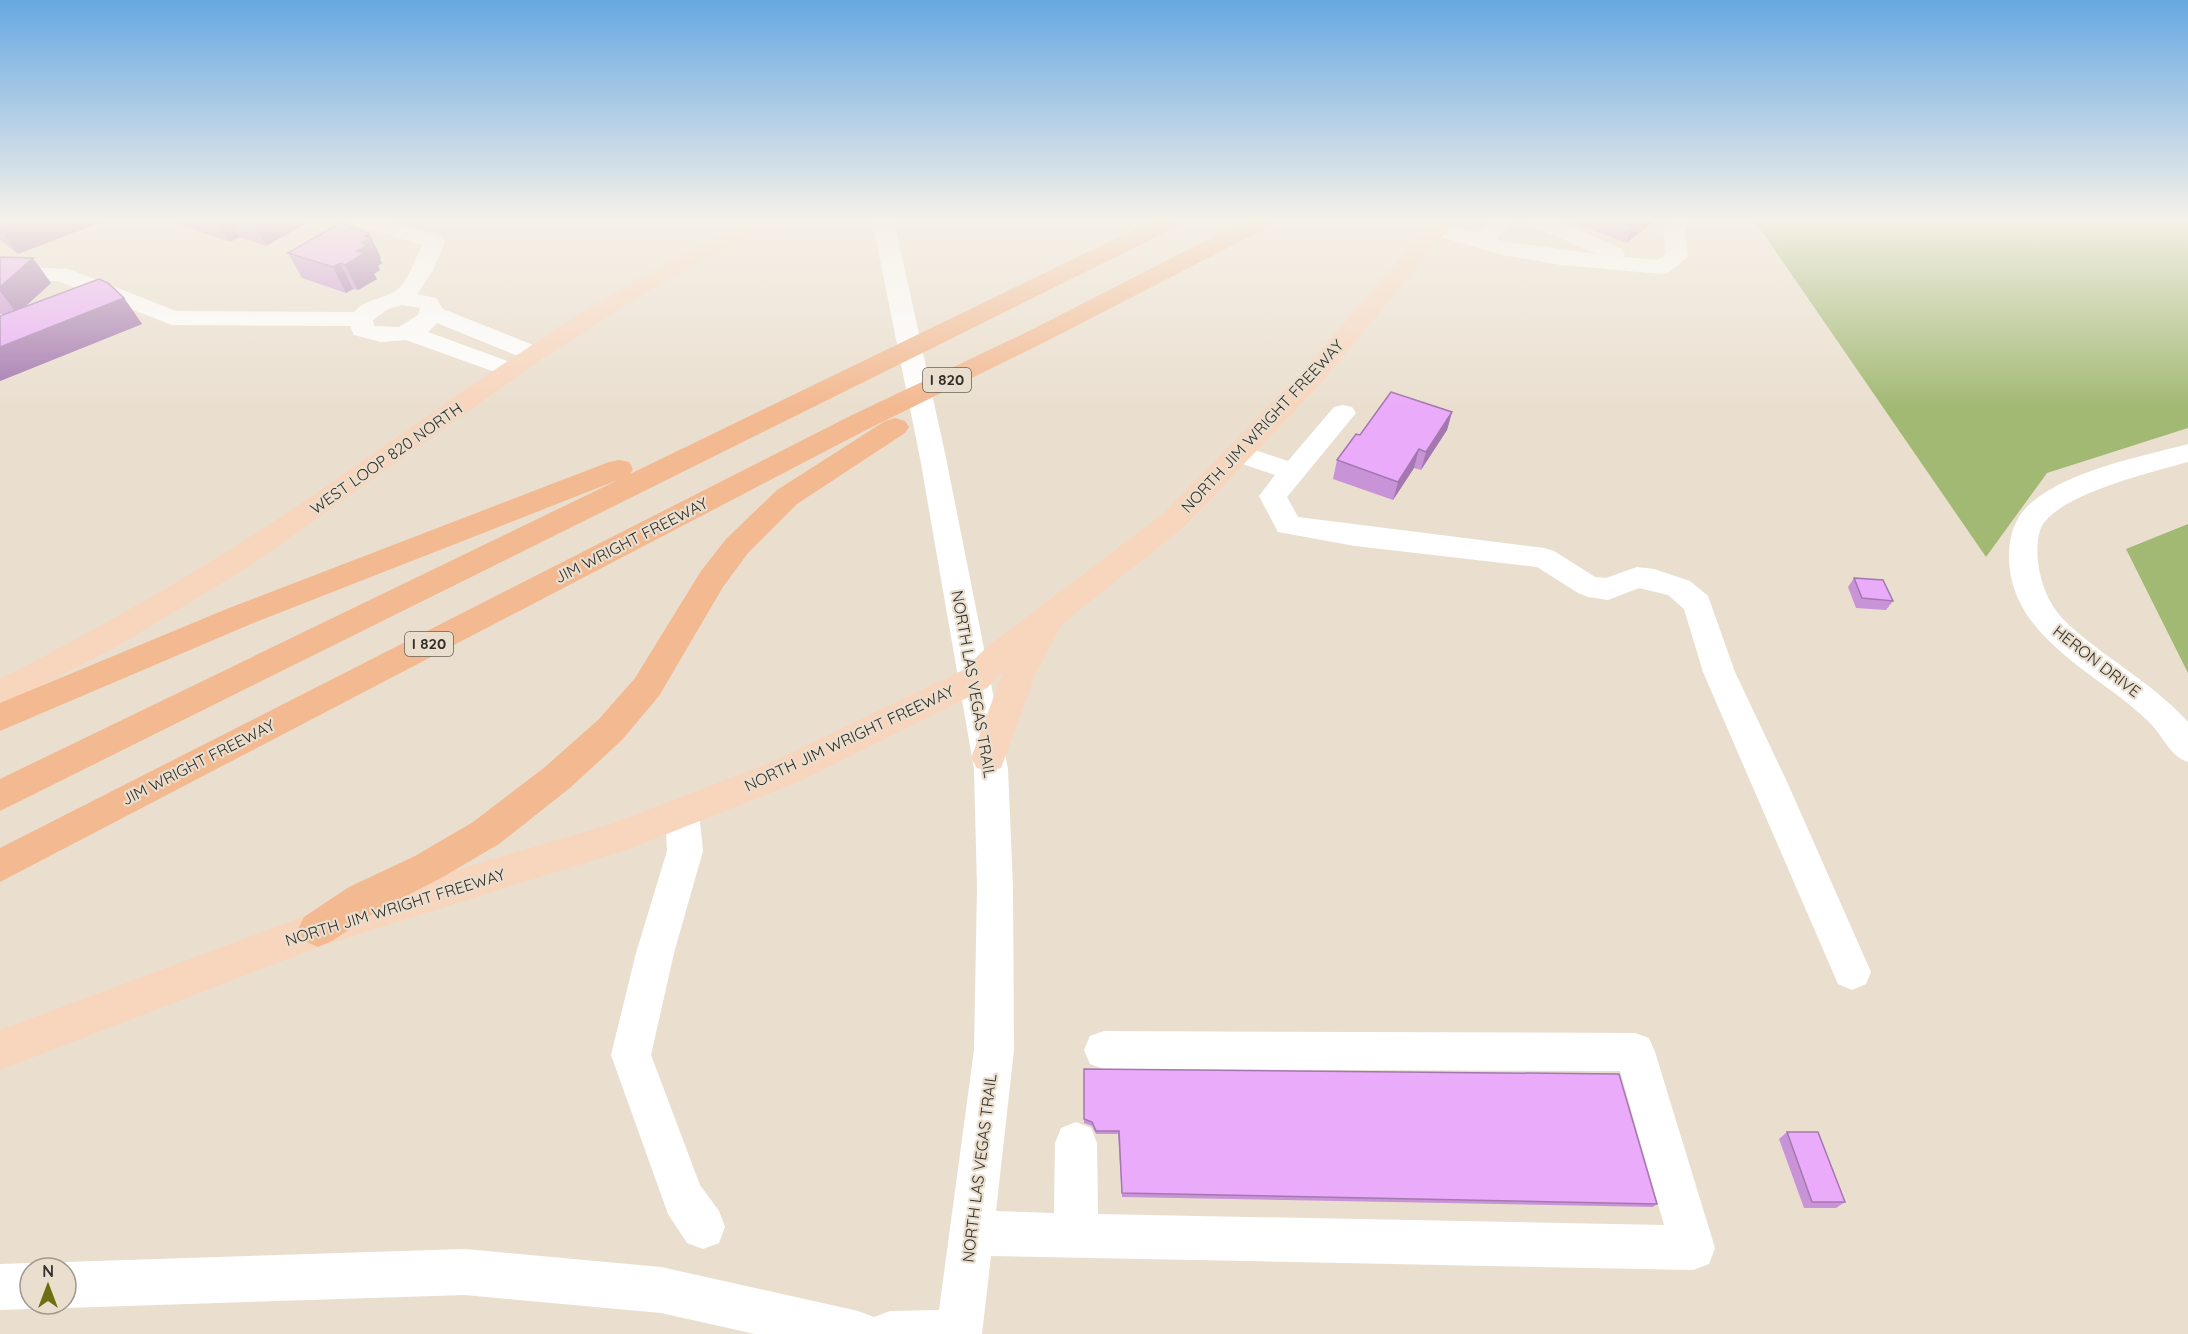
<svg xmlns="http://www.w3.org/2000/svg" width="2188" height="1334" viewBox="0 0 2188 1334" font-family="Quicksand,sans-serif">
	<rect width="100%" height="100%" fill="#eadfcf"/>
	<g fill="#a2b974">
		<polygon points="1754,220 2188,220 2188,428 2047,473 1986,557"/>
		<polygon points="2188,524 2188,673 2126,549"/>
	</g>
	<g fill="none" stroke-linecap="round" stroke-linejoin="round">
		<g fill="#fff" fill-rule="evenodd">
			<path d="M353,220H387L442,237L445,242L432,272L417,294L436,298L443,309L543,349L546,354L543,359L534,361L525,359L437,323L428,332L518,365L521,370L518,375L509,377L406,340L381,342L354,335L350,326L172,325L58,281L0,280V266L69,269L176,311L354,312C366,299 378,300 392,293C407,286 415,259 422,245L356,225ZM402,305L420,308L418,315L399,327L374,326L373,320L388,309Z"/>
			<polygon points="872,220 894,220 946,458 1008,769 1013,888 1014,1050 996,1211 1054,1213 1055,1143 1061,1128 1076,1122 1091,1128 1097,1143 1098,1214 1664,1225 1620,1071 1104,1069 1090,1064 1084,1050 1090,1036 1104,1031 1635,1033 1649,1038 1655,1052 1715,1248 1709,1264 1693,1270 991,1256 982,1334 755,1334 661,1313 465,1295 66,1308 57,1304 66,1304 66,1268 52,1268 66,1262 465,1249 661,1267 858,1311 874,1317 890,1311 939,1310 974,1050 977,888 974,769 920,458"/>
			<polygon points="1490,220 1513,220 1496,239 1506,242 1597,254 1530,225 1527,220 1556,220 1622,249 1625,254 1623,257 1657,260 1666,254 1663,230 1671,220 1693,220 1685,230 1688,257 1669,272 1661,274 1561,265 1503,255 1430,234 1427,229 1430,224 1438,222 1477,233"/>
			<polygon points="1343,405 1352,407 1356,413 1287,497 1298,517 1544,548 1554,551 1595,577 1606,578 1637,567 1654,569 1690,581 1708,596 1735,672 1788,784 1871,972 1866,984 1852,990 1838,984 1703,672 1684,609 1668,595 1639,588 1608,600 1588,597 1578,593 1537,567 1355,546 1278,532 1259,496 1275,475 1231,460 1227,454 1231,448 1240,445 1288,461 1334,407"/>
			<path d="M2188,444V462C2153,472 2057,494 2041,528C2036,540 2037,557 2039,569C2043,591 2052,609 2068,624C2106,659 2153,683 2188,722V762C2170,756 2164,738 2151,724C2138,711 2124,700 2109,689C2062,654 2007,618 2009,552C2010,533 2016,516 2031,503C2069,470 2140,457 2188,444Z"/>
			<polygon points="682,799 694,803 699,813 703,851 674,953 651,1055 700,1185 719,1211 725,1227 719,1243 703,1249 687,1243 668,1214 611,1055 636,953 667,851 665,813 670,803"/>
			<polygon points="30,1263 41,1268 30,1268 30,1304 41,1304 30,1309 0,1310 0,1264"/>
		</g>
		<g fill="#f8d5bd" fill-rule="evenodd">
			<path d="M753,220H782L779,225L703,260L639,297L535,364L250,566L116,647L0,707V679C108,624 212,564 312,496C459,396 590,295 753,220Z"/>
			<polygon points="1433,220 1456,220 1321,383 1184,527 1062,624 1036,673 1001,768 989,772 977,768 971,758 1003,672 987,688 798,782 629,849 321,946 0,1070 0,1030 318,911 611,824 772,762 963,670 988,646 1164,513 1303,371"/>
		</g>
		<g fill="#f3b991" fill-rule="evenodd">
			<polygon points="1154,220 1183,220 1180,225 0,811 0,779 618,480 251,624 0,731 0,703 229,608 609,462 619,460 629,462 633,469 630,474"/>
			<polygon points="1246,220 1275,220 1272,225 1045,342 868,429 0,882 0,848 848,417 1027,332"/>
			<polygon points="895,418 905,421 909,427 905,433 797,504 748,553 723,587 659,696 622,740 571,787 499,844 441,878 377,911 332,941 318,947 304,941 298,929 304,917 349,887 415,856 473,822 545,767 598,720 635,678 701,571 726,539 777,490 885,421"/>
		</g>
	</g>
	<g fill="#c993d7">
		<polygon points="0,220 18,254 0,240"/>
		<polygon points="167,220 305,220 307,223 266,246 239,237 230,242"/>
		<polygon points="1568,220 1656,220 1626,243"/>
		<polygon points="369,233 381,258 380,259 382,263 378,266 380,270 374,274 377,279 358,290 353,289 346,293 302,278 288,253"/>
		<polygon points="0,257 51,283 26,306 124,298 142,324 0,381 0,316 6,314 0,314"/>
		<polygon points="1452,412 1447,430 1421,470 1414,468 1393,500 1333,479 1337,460 1360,435"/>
		<polygon points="1854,578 1893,601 1886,610 1856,608 1848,587"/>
		<polygon points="1084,1069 1657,1204 1653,1207 1122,1197 1118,1134 1096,1134 1092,1126 1084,1123"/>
		<polygon points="1787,1132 1845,1202 1836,1208 1804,1208 1779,1139"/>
	</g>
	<g fill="#a478af">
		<polygon points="24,220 107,220 18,254 0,229"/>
		<polygon points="217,220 230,220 239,237 230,242"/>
		<polygon points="250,220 305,220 307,223 266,246 252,221"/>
		<polygon points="1640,220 1656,220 1626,243 1632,226"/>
		<polygon points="369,233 381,258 380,259 382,263 378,266 380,270 374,274 377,279 358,290 345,265 357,251 365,236"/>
		<polygon points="33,258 51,283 17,314 0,291 0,287"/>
		<polygon points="340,263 353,289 346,293 333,267"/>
		<polygon points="124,298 142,324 0,381 0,347"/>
		<polygon points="1452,412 1447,430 1421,470 1426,452"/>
		<polygon points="1419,449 1414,468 1393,500 1398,482"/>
	</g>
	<g fill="#eaabfa" stroke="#a478af" stroke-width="1.5">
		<polygon points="0,220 24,220 0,229"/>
		<polygon points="1617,220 1640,220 1632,226"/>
		<polygon points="340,223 369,233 365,236 370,238 362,243 368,245 357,251 364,253 345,265 340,263 333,267 288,253"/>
		<polygon points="0,257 33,258 0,287"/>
		<polygon points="99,279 108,283 124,298 0,347 0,316"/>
		<polygon points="1391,392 1452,412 1426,452 1419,449 1398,482 1337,460 1356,434 1360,435"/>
		<polygon points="1854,578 1883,580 1893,601 1862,598"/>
		<polygon points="1084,1069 1619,1074 1657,1204 1122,1193 1119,1131 1096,1131 1092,1122 1084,1119"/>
		<polygon points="1787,1132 1818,1132 1845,1202 1812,1202"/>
	</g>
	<linearGradient id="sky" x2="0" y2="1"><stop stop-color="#67a8e2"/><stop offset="0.54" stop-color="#f6f1e9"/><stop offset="1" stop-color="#f6f1e9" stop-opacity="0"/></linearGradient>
	<rect width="2188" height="407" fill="url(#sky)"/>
	<g text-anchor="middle" stroke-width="4.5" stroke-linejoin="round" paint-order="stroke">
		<g fill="#eadfcf" stroke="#69635a" stroke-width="1.5">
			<rect x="923" y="368" width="48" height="24" rx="4.5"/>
			<rect x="405" y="632" width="48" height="24" rx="4.5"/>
		</g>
		<g font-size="15" font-weight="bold" fill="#322e28">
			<text x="947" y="385">I 820</text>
			<text x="429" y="649">I 820</text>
		</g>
		<g font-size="16" fill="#322e28" stroke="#eadfcf">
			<text transform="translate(1262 426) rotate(-47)" y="6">NORTH JIM WRIGHT FREEWAY</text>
			<text transform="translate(386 458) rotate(-35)" y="6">WEST LOOP 820 NORTH</text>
			<text transform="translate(631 540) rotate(-27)" y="6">JIM WRIGHT FREEWAY</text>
			<text transform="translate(2097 661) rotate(38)" y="6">HERON DRIVE</text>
			<text transform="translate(974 684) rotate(80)" y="6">NORTH LAS VEGAS TRAIL</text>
			<text transform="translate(849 738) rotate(-25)" y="6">NORTH JIM WRIGHT FREEWAY</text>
			<text transform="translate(198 762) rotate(-27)" y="6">JIM WRIGHT FREEWAY</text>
			<text transform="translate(395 907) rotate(-17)" y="6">NORTH JIM WRIGHT FREEWAY</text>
			<text transform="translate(979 1168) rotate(-83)" y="6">NORTH LAS VEGAS TRAIL</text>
		</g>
	</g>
	<g transform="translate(48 1286)"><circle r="28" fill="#eadfcf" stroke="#a0988c" stroke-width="1.5"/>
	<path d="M0-4.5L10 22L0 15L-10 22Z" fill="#6e6f12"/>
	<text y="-9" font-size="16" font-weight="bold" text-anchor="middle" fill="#322e28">N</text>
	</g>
</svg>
